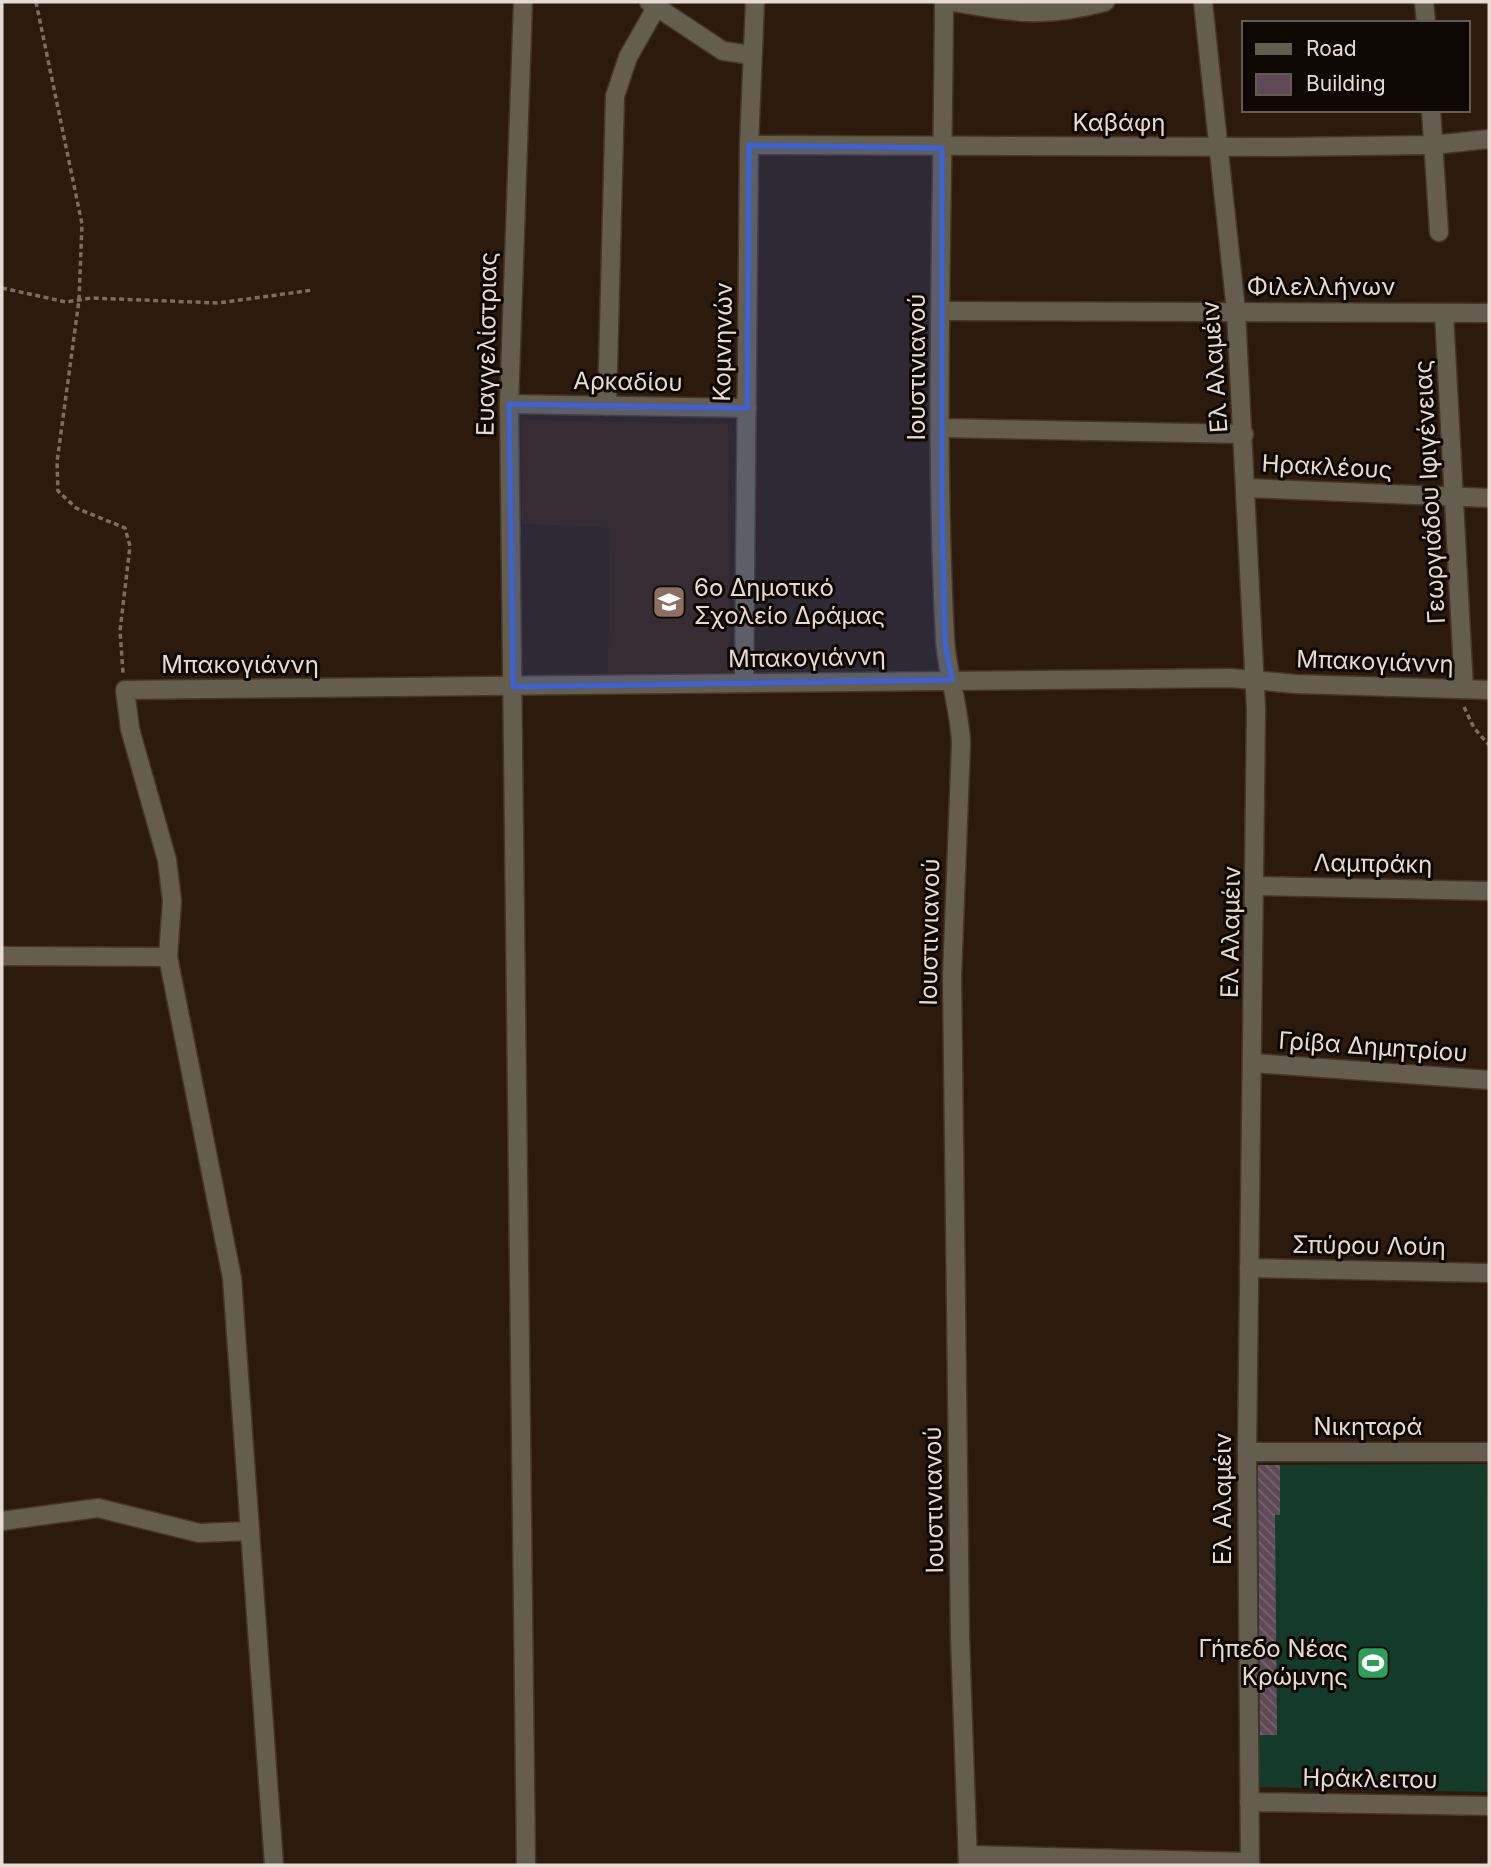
<svg xmlns="http://www.w3.org/2000/svg" width="1491" height="1867" viewBox="0 0 1491 1867" font-family="Inter,sans-serif">
	<defs>
		<pattern id="building-back-hatch" width="6" height="6" patternUnits="userSpaceOnUse" patternTransform="scale(1.75)"><rect width="6" height="6" fill="#604956"/><path d="M-1 5l2 2M0 0l6 6M5-1l2 2" fill="none" stroke="#77636d"/></pattern>
	</defs>
	<rect width="100%" height="100%" fill="#2c1b0d"/>
	<polygon fill="#361f0c" points="522,420 728,424 730,677 608,680 610,527 522,524"/>
	<polygon fill="#143b2a" points="1487,1464 1489,1792 1258,1787 1257,1465"/>
	<polygon fill="url(#building-back-hatch)" points="1258,1465 1280,1465 1280,1515 1275,1515 1277,1735 1260,1735"/>
	<g fill="none" stroke-linecap="round" stroke-linejoin="round">
		<defs>
			<g id="minor">
				<polyline points="523,2 509,404 526,1865"/>
				<polyline points="649,2 723,51 752,55"/>
				<path d="M944,2C943,214 934,427 945,639C947,674 960,708 961,744L952,976L960,1638L968,1865"/>
				<path d="M953,2C1013,13 1044,18 1105,2"/>
				<polyline points="1203,2 1236,311 1256,709 1247,1452 1250,1865"/>
				<polyline points="1424,2 1426,23"/>
				<polyline points="1431,110 1439,232"/>
				<polyline points="749,145 1282,147 1433,145 1489,139"/>
				<polyline points="942,311 1489,313"/>
				<polyline points="1444,313 1464,689"/>
				<polyline points="509,404 747,408"/>
				<polyline points="607,406 615,96 628,57 656,8"/>
				<polyline points="941,428 1244,434"/>
				<polyline points="1246,488 1489,498"/>
				<polyline points="744,683 749,145 755,2"/>
				<polyline points="1256,886 1489,891"/>
				<polyline points="2,956 168,957"/>
				<polyline points="1253,1063 1489,1080"/>
				<polyline points="1249,1268 1489,1273"/>
				<polyline points="1247,1452 1489,1452"/>
				<polyline points="2,1521 98,1508 199,1533 250,1531 274,1865"/>
				<polyline points="250,1531 232,1278 168,957 172,901 167,860 130,729 125,690 1231,678 1296,684 1489,690"/>
				<polyline points="1249,1802 1489,1806"/>
				<polyline points="968,1855 1250,1862"/>
			</g>
		</defs>
		<use href="#minor" stroke="#463628" stroke-width="21"/>
		<g stroke="#7c6d61" stroke-width="3.5" stroke-dasharray="5 3.5" stroke-linecap="butt">
			<polyline points="36,2 82,224 79,300 57,462 58,491 76,508 125,528 130,546 120,631 123,673"/>
			<polyline points="2,288 66,302 91,298 218,303 313,290"/>
			<polyline points="1464,707 1474,728 1489,745"/>
		</g>
		<use href="#minor" stroke="#655d4d" stroke-width="18"/>
	</g>
	<path fill="#3b63d7" fill-opacity="0.2" stroke="#3b63d7" stroke-width="5" stroke-linejoin="round" d="M749,145L942,148V503L945,641L952,680L513,687L509,404L747,408Z"/>
	<defs>
		<symbol id="school-square" viewBox="-11 -11 22 22"><rect x="-9" y="-9" width="18" height="18" rx="4" fill="#8d6e63" stroke="#0f0703"/><path d="M0-5L7-2L0 1L-7-2ZM-4 1L0 2.5L4 1V4Q0 6-4 4Z" fill="#fff"/></symbol>
		<symbol id="stadium-square" viewBox="-11 -11 22 22"><rect x="-9" y="-9" width="18" height="18" rx="4" fill="#2e9e5b" stroke="#0f0703"/><path d="M0-5a6.5 5 0 1 0 0 10a6.5 5 0 1 0 0-10ZM-3.5-1.8h7v3.6h-7Z" fill="#fff"/></symbol>
	</defs>
	<g fill-rule="evenodd">
		<use href="#school-square" x="650" y="583" width="38" height="38"/>
		<use href="#stadium-square" x="1354" y="1644" width="38" height="38"/>
	</g>
	<g text-anchor="middle" stroke-width="6" stroke-linejoin="round" paint-order="stroke">
		<g font-size="24" fill="#e6dad1" stroke="#0f0703">
			<text x="1119" y="131">Καβάφη</text>
			<text x="1321" y="295">Φιλελλήνων</text>
			<text transform="translate(723 342) rotate(-89)" y="8">Κομνηνών</text>
			<text transform="translate(487 344) rotate(-89)" y="8">Ευαγγελίστριας</text>
			<text transform="translate(917 367) rotate(-90)" y="8">Ιουστινιανού</text>
			<text transform="translate(1215 367) rotate(-94)" y="8">Ελ Αλαμέιν</text>
			<text transform="translate(628 382) rotate(1)" y="8">Αρκαδίου</text>
			<text transform="translate(1327 467) rotate(3)" y="8">Ηρακλέους</text>
			<text transform="translate(1430 492) rotate(-93)" y="8">Γεωργιάδου Ιφιγένειας</text>
			<text transform="translate(807 658) rotate(-1)" y="8">Μπακογιάννη</text>
			<text transform="translate(1375 662) rotate(2)" y="8">Μπακογιάννη</text>
			<text x="240" y="673">Μπακογιάννη</text>
			<text transform="translate(1373 864) rotate(1)" y="8">Λαμπράκη</text>
			<text transform="translate(930 932) rotate(-89)" y="8">Ιουστινιανού</text>
			<text transform="translate(1231 932) rotate(-89)" y="8">Ελ Αλαμέιν</text>
			<text transform="translate(1373 1047) rotate(4)" y="8">Γρίβα Δημητρίου</text>
			<text transform="translate(1369 1246) rotate(1)" y="8">Σπύρου Λούη</text>
			<text x="1368" y="1435">Νικηταρά</text>
			<text transform="translate(1223 1499) rotate(-90)" y="8">Ελ Αλαμέιν</text>
			<text transform="translate(934 1500) rotate(-91)" y="8">Ιουστινιανού</text>
			<text transform="translate(1370 1779) rotate(1)" y="8">Ηράκλειτου</text>
		</g>
		<g font-size="24" fill="#e6dad1" stroke="#0f0703" text-anchor="start">
			<text x="694" y="596">6o Δημοτικό<tspan x="694" dy="28">Σχολείο Δράμας</tspan></text>
			<text x="1348" y="1657" text-anchor="end">Γήπεδο Νέας<tspan x="1348" dy="28">Κρώμνης</tspan></text>
		</g>
	</g>
	<rect width="1491" height="1867" fill="none" stroke="#e6dad1" stroke-width="7"/>
	<rect x="1242" y="21" width="228" height="91" fill="#0f0703" stroke="#655b55" stroke-width="2"/>
	<rect x="1256" y="44" width="35" height="10" fill="#655d4d" stroke="#655b55" stroke-width="2"/>
	<text x="1306" y="56" font-size="21" fill="#e6dad1">Road</text>
	<rect x="1256" y="74" width="35" height="21" fill="#604956" stroke="#655b55" stroke-width="2"/>
	<text x="1306" y="91" font-size="21" fill="#e6dad1">Building</text>
</svg>
